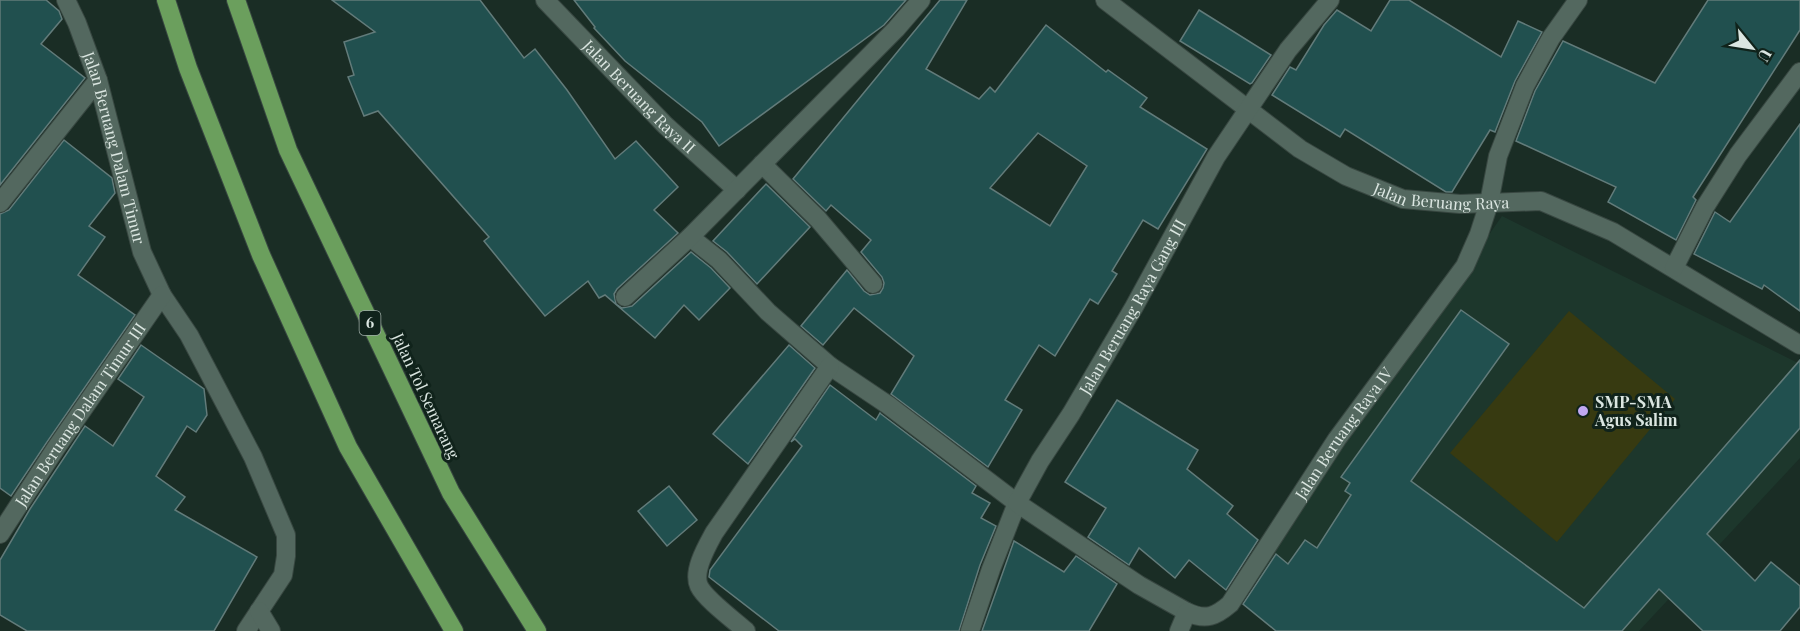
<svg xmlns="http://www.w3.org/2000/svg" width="1800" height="631" viewBox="0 0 1800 631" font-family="'Playfair Display',serif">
	<rect width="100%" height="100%" fill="#1a2d25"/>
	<polygon fill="#1d372c" points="1502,216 1800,364 1800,458 1639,631 1330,631 1252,575"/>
	<polygon fill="#373a11" points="1569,311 1675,399 1557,542 1450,453"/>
	<g fill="#21504f" stroke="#627b7a" stroke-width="1.5" fill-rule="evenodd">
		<polygon points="0,0 46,0 59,11 62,19 41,44 85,78 0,185"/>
		<polygon points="332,0 480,0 524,58 535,49 567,90 615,159 636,141 678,187 654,210 678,233 617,289 614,294 616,304 622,308 632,306 691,252 711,268 730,288 699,320 684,305 655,338 605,295 599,298 588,281 545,316 484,241 489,237 378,111 364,116 348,77 354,75 344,42 375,32"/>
		<polygon points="574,0 906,0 884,25 719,146 702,122 625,61 594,28 595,27"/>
		<path d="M940,0H967L926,69L979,99L990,87L995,92L1046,25L1106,72L1108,70L1147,98L1140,107L1207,149L1158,229L1143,220L1112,271L1117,274L1098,304L1090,299L1055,356L1039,345L1005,400L1022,410L988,467L891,394L914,356L854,308L823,345L801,326L847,270L864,291L870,295L880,293L883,288L884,283L882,277L861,252L871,240L831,205L826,211L793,179ZM1038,133L1087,166L1050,226L990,188Z"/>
		<polygon points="1390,0 1409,0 1501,57 1518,21 1542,32 1515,81 1495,132 1490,130 1452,192 1446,192 1345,129 1340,137 1272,95 1290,67 1296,70 1324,25 1337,10 1371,31"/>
		<polygon points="1708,0 1800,0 1800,30 1693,197 1696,200 1676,240 1608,202 1616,187 1516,141 1535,91 1563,41 1655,83"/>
		<polygon points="1199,10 1271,55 1252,83 1250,84 1180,41"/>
		<polygon points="1800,124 1800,311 1764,285 1762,289 1694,254 1715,212 1730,222"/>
		<polygon points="64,140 112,178 115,193 89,226 105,237 78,275 135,315 47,442 11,496 0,488 0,214 9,210"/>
		<polygon points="766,184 810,227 757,284 727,252 713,241"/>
		<polygon points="1461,310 1509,344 1411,481 1584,608 1800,360 1800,428 1707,534 1755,581 1771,562 1800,586 1800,607 1780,631 1703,631 1659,589 1622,631 1276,631 1243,604 1276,554 1288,564 1305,540 1317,548 1351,495 1345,491 1350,483 1341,477"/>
		<polygon points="141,345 204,389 207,415 196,432 187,426 156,476 185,497 175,510 257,557 214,631 27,631 0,615 0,560 30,509 85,426 113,446 144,397 118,379"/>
		<polygon points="789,345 815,368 748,464 713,434"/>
		<polygon points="830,385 876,420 880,413 881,414 976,486 972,493 990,503 981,518 996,526 980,565 959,631 779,631 709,577 710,570 802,446 795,439 791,442"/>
		<polygon points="1117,400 1198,450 1187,469 1233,506 1227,514 1258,540 1226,590 1189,560 1175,578 1139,548 1129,565 1088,537 1106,508 1065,482"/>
		<polygon points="669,486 697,520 667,546 638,511"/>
		<polygon points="1014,541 1064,572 1076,556 1117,584 1089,631 982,631"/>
	</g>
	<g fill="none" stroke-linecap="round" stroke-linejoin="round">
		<defs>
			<g id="minor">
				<path id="s1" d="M66,0L77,23L98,80L142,252L162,295L189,335L253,457L286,535V556L283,575L246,631"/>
				<path id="s2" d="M545,0L665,125L737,190"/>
				<path id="s3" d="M1105,0L1300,149L1346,176L1403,199L1460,204L1541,201L1613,232L1800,345"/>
				<polyline points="762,164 818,219 873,284"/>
				<polyline points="0,203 98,80"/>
				<polyline points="690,237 719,260 768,312 830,366 888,405 1017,503 991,569 970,631"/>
				<polyline points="1674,268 1705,207 1738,155 1800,72"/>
				<polyline points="625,297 690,237 896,29 921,0"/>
				<path id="s4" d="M0,534L56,448L162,295"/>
				<polyline points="259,611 271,631"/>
				<path id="s5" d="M1187,612L1139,585L1017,503L1040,461L1071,414L1134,307L1216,157L1288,50L1330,0"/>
				<path d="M746,631C735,621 705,599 699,586C692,571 707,546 714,533L830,366"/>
				<path id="s6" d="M1179,631L1187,612C1206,621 1216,616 1230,604L1337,439L1465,266L1479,234L1489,203L1498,156L1525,86L1551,38L1578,0"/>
			</g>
			<g id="highway">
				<polyline points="166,0 188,68 261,255 348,447 454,631"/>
				<polyline points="236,0 288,150 451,493 537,631"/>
			</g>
		</defs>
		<use href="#minor" stroke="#384741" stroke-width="20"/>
		<use href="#highway" stroke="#384741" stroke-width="20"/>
		<use href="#minor" stroke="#53685f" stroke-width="18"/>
		<use href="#highway" stroke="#6b9f5d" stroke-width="18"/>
	</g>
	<circle fill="#c0a8f3" stroke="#10231b" stroke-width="2" cx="1583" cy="411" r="6"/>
	<g text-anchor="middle" stroke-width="6" stroke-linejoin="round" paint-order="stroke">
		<rect fill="#10231b" stroke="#9eaca6" stroke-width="1.5" x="359.5" y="311" width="21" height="24" rx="4.5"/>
		<g font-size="15" font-weight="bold" fill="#dbe6e1">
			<text x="370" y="328">6</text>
		</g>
		<g font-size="16" fill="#dbe6e1" stroke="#10231b">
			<text dy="6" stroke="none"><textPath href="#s2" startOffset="135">Jalan Beruang Raya II</textPath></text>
			<text dy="6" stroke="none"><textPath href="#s1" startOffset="156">Jalan Beruang Dalam Timur</textPath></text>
			<text dy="6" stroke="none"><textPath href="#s3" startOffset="398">Jalan Beruang Raya</textPath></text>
			<text dy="6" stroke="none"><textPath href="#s5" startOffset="430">Jalan Beruang Raya Gang III</textPath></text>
			<text transform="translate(426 396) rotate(65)" y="6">Jalan Tol Semarang</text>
			<text dy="6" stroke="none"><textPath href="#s4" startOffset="144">Jalan Beruang Dalam Timur III</textPath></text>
			<text dy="6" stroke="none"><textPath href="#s6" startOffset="273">Jalan Beruang Raya IV</textPath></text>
		</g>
		<g font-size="16" font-weight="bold" fill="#dbe6e1" stroke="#10231b" text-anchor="start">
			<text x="1595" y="408">SMP-SMA<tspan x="1595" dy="18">Agus Salim</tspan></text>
		</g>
	</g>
	<g transform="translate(1752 48) rotate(120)" stroke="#10231b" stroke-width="4.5" paint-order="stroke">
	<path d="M0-4.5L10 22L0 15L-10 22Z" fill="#dbe6e1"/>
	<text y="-9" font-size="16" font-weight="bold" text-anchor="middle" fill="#dbe6e1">U</text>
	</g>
</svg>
